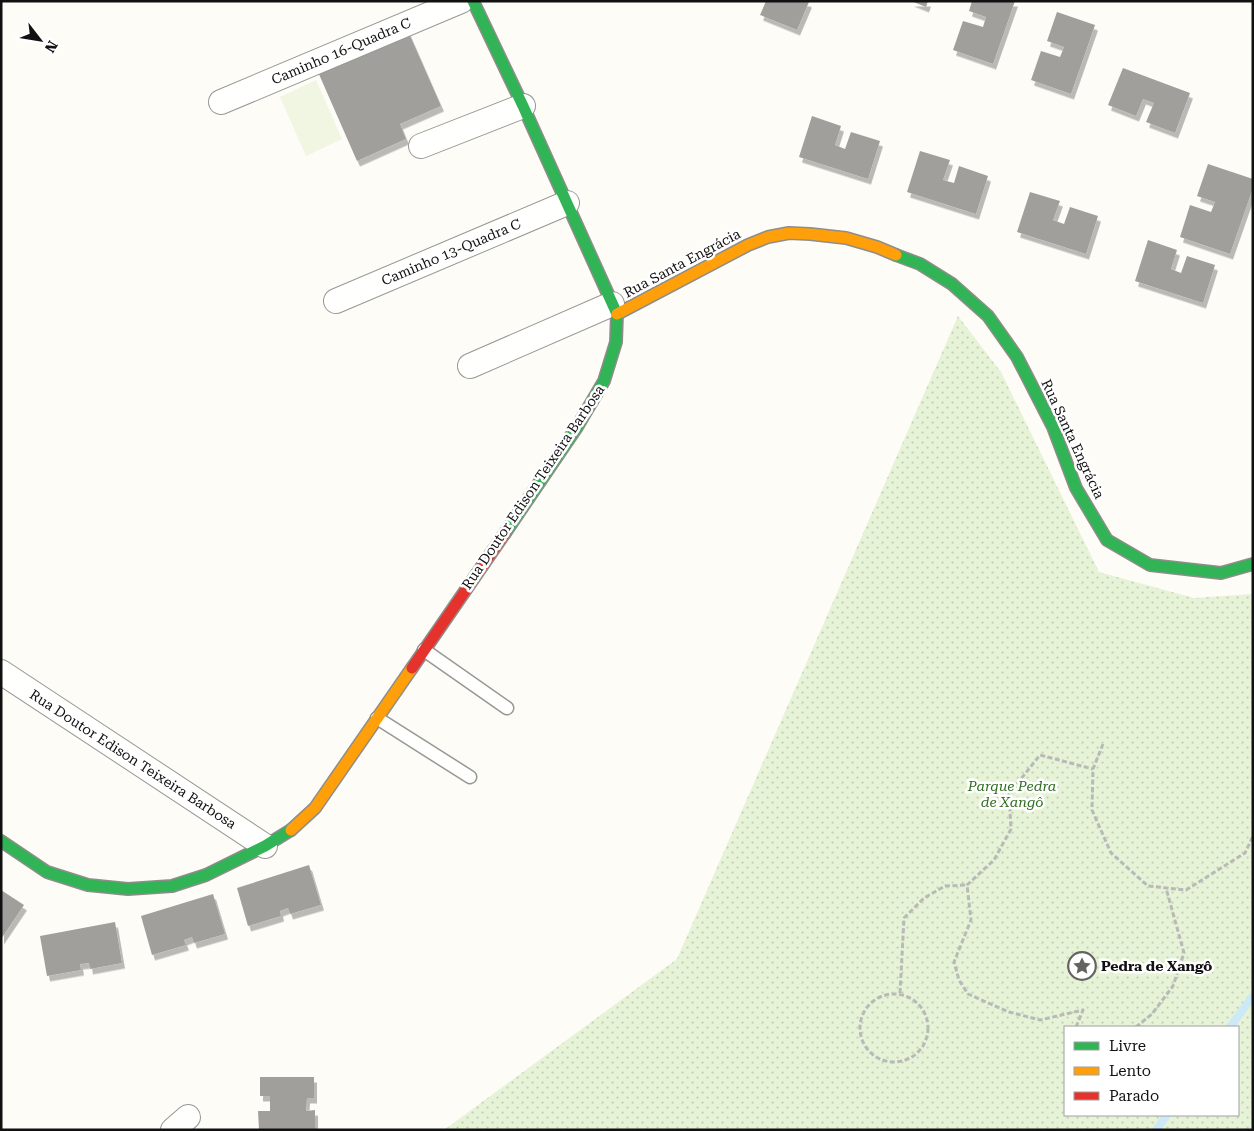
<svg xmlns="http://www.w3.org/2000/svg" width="1254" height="1131" viewBox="0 0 1254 1131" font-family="'Roboto Serif',serif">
	<defs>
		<pattern id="grass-dots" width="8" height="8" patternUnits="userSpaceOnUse" patternTransform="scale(1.25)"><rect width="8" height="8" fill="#e7f3d7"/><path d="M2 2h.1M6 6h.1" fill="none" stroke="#c5cfb8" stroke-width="1.8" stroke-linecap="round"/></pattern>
		<filter id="shadow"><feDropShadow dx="3" dy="5.5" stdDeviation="0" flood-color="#0004"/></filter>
	</defs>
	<rect width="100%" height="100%" fill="#fdfcf7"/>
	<path fill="url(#grass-dots)" fill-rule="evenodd" d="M958,316L1001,372L1099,572L1194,598L1253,594V1130H444L677,959ZM1065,1027H1238V1115H1065Z"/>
	<polygon fill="#f0f6e1" points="316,80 342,139 306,156 280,97"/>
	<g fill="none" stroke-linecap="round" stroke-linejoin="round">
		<g stroke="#cde8f7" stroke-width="8">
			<polyline points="1230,1027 1253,996"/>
			<polyline points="1156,1130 1167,1115"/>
		</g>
	</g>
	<g fill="#a19f9c" filter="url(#shadow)">
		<polygon points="766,1 807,1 809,2 797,30 760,15"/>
		<polygon points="911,1 928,1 926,7"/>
		<polygon points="972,1 1015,1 993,64 953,50 963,21 983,27 986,17 969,11"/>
		<polygon points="1057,12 1095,25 1071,94 1031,80 1041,51 1060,57 1064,47 1047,41"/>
		<polygon points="408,31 441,106 400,124 406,139 357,161 318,72"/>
		<polygon points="1123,68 1190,93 1175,133 1146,122 1154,103 1143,99 1136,116 1108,105"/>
		<polygon points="812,116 841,126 835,145 845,149 851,132 880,141 868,179 799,157"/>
		<polygon points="920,151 950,160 943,180 954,183 959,166 988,176 976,214 907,192"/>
		<polygon points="1208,164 1253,179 1253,188 1230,254 1180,237 1190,205 1211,212 1215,202 1197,196"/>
		<polygon points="1030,192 1060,201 1053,220 1064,224 1070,207 1098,216 1086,254 1017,232"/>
		<polygon points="1148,240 1177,250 1171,269 1181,273 1187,256 1215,265 1203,303 1135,281"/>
		<polygon points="309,865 321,905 290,914 288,908 280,911 281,916 248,926 237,888"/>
		<polygon points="1,890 24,905 1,939"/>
		<polygon points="213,894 225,934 194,943 192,937 184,940 186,945 152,955 141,916"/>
		<polygon points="115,922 122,963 90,969 89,963 80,964 81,970 47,976 40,936"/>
		<polygon points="260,1077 314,1077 314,1098 307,1098 306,1111 315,1110 315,1130 259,1130 258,1111 270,1111 270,1096 260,1096"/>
	</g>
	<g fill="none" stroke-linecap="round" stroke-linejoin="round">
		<defs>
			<g id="lane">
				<polyline points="424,650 507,708"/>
				<polyline points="377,718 470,777"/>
			</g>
			<g id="street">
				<polyline points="221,102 461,1"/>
				<polyline points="421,146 523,106"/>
				<polyline points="336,301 567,203"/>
				<polyline points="470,366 612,304"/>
				<polyline points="1,672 265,846"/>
				<polyline points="173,1130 188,1117"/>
			</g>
			<g id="fast">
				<polyline points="473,1 523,106 617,314 616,342 604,381 577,427 505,533"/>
				<polyline points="896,255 920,264 952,284 988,316 1017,357 1053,427 1076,488 1107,540 1150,565 1221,573 1253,564"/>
				<polyline points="1,841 47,872 88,885 128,889 172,886 206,875 265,846 291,830"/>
			</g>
			<g id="slow">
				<polyline points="617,314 748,245 768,237 789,233 810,234 846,238 877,247 896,255"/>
				<polyline points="291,830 315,808 412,668"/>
			</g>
			<polyline id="jam" points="412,668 505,533"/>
		</defs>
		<use href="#lane" stroke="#979795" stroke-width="15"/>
		<use href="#street" stroke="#979795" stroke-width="26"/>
		<use href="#fast" stroke="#8e8d8b" stroke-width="14"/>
		<use href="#slow" stroke="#8e8d8b" stroke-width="14"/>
		<use href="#jam" stroke="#8e8d8b" stroke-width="14"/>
		<g stroke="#b9b9b8" stroke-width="3" stroke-dasharray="5 2.5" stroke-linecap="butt">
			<polyline points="1103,744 1093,769 1092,810 1111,853 1148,886 1186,890 1245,853 1253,836"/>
			<polyline points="900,993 904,918 924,898 945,886 967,885"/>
			<circle cx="894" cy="1028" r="34"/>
			<polyline points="1076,1027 1083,1010 1040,1020 1009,1012 968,994 959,980 954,962 971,920 967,885 994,860 1011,829 1009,794 1040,755 1093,769"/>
			<polyline points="1136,1027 1152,1014 1173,986 1184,953 1166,888"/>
		</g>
		<use href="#lane" stroke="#fffffe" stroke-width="12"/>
		<use href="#street" stroke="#fffffe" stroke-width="24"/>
		<use href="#fast" stroke="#30b455" stroke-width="11"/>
		<use href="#slow" stroke="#ff9f0a" stroke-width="11"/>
		<use href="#jam" stroke="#e5322d" stroke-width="11"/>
	</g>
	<defs>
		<symbol id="sight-ring" viewBox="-11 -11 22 22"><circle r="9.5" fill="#fff" stroke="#646362" stroke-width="1.5"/><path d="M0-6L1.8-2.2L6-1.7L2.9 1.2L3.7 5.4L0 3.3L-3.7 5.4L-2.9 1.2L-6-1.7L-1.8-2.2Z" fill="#646362"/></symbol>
	</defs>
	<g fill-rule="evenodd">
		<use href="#sight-ring" x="1066" y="950" width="32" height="32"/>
	</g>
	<g text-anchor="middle" stroke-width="5" stroke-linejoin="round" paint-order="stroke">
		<g font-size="14" fill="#111" stroke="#fff">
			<text transform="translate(341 51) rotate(-23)" y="5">Caminho 16-Quadra C</text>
			<text transform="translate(451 252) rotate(-23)" y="5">Caminho 13-Quadra C</text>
			<text transform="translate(682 263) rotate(-28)" y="5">Rua Santa Engrácia</text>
			<text transform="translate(1073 439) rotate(65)" y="5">Rua Santa Engrácia</text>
			<text transform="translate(533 487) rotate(-56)" y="5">Rua Doutor Edison Teixeira Barbosa</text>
			<text transform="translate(133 759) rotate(33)" y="5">Rua Doutor Edison Teixeira Barbosa</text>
		</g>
		<g font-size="14" font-style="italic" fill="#2f6b1f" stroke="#fff">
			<text x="1012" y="791">Parque Pedra<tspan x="1012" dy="16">de Xangô</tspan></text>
		</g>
		<g font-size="14" font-weight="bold" fill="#111" stroke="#fff" text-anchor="start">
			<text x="1101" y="971">Pedra de Xangô</text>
		</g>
	</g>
	<rect width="1254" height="1131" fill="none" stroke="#111111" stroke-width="5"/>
	<rect x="1064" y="1026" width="175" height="90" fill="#ffffff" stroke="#a0a0a0"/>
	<rect x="1074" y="1042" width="25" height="8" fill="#30b455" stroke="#a0a0a0"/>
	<text x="1109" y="1051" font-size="15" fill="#111111">Livre</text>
	<rect x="1074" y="1067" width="25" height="8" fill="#ff9f0a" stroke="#a0a0a0"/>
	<text x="1109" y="1076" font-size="15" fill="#111111">Lento</text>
	<rect x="1074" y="1092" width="25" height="8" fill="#e5322d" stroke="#a0a0a0"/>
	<text x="1109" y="1101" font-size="15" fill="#111111">Parado</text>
	<g transform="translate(40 40) rotate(121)" stroke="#ffffff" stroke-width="4" paint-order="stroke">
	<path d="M0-4L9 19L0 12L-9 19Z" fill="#111111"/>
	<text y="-8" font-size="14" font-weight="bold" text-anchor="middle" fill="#111111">N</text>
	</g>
</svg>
